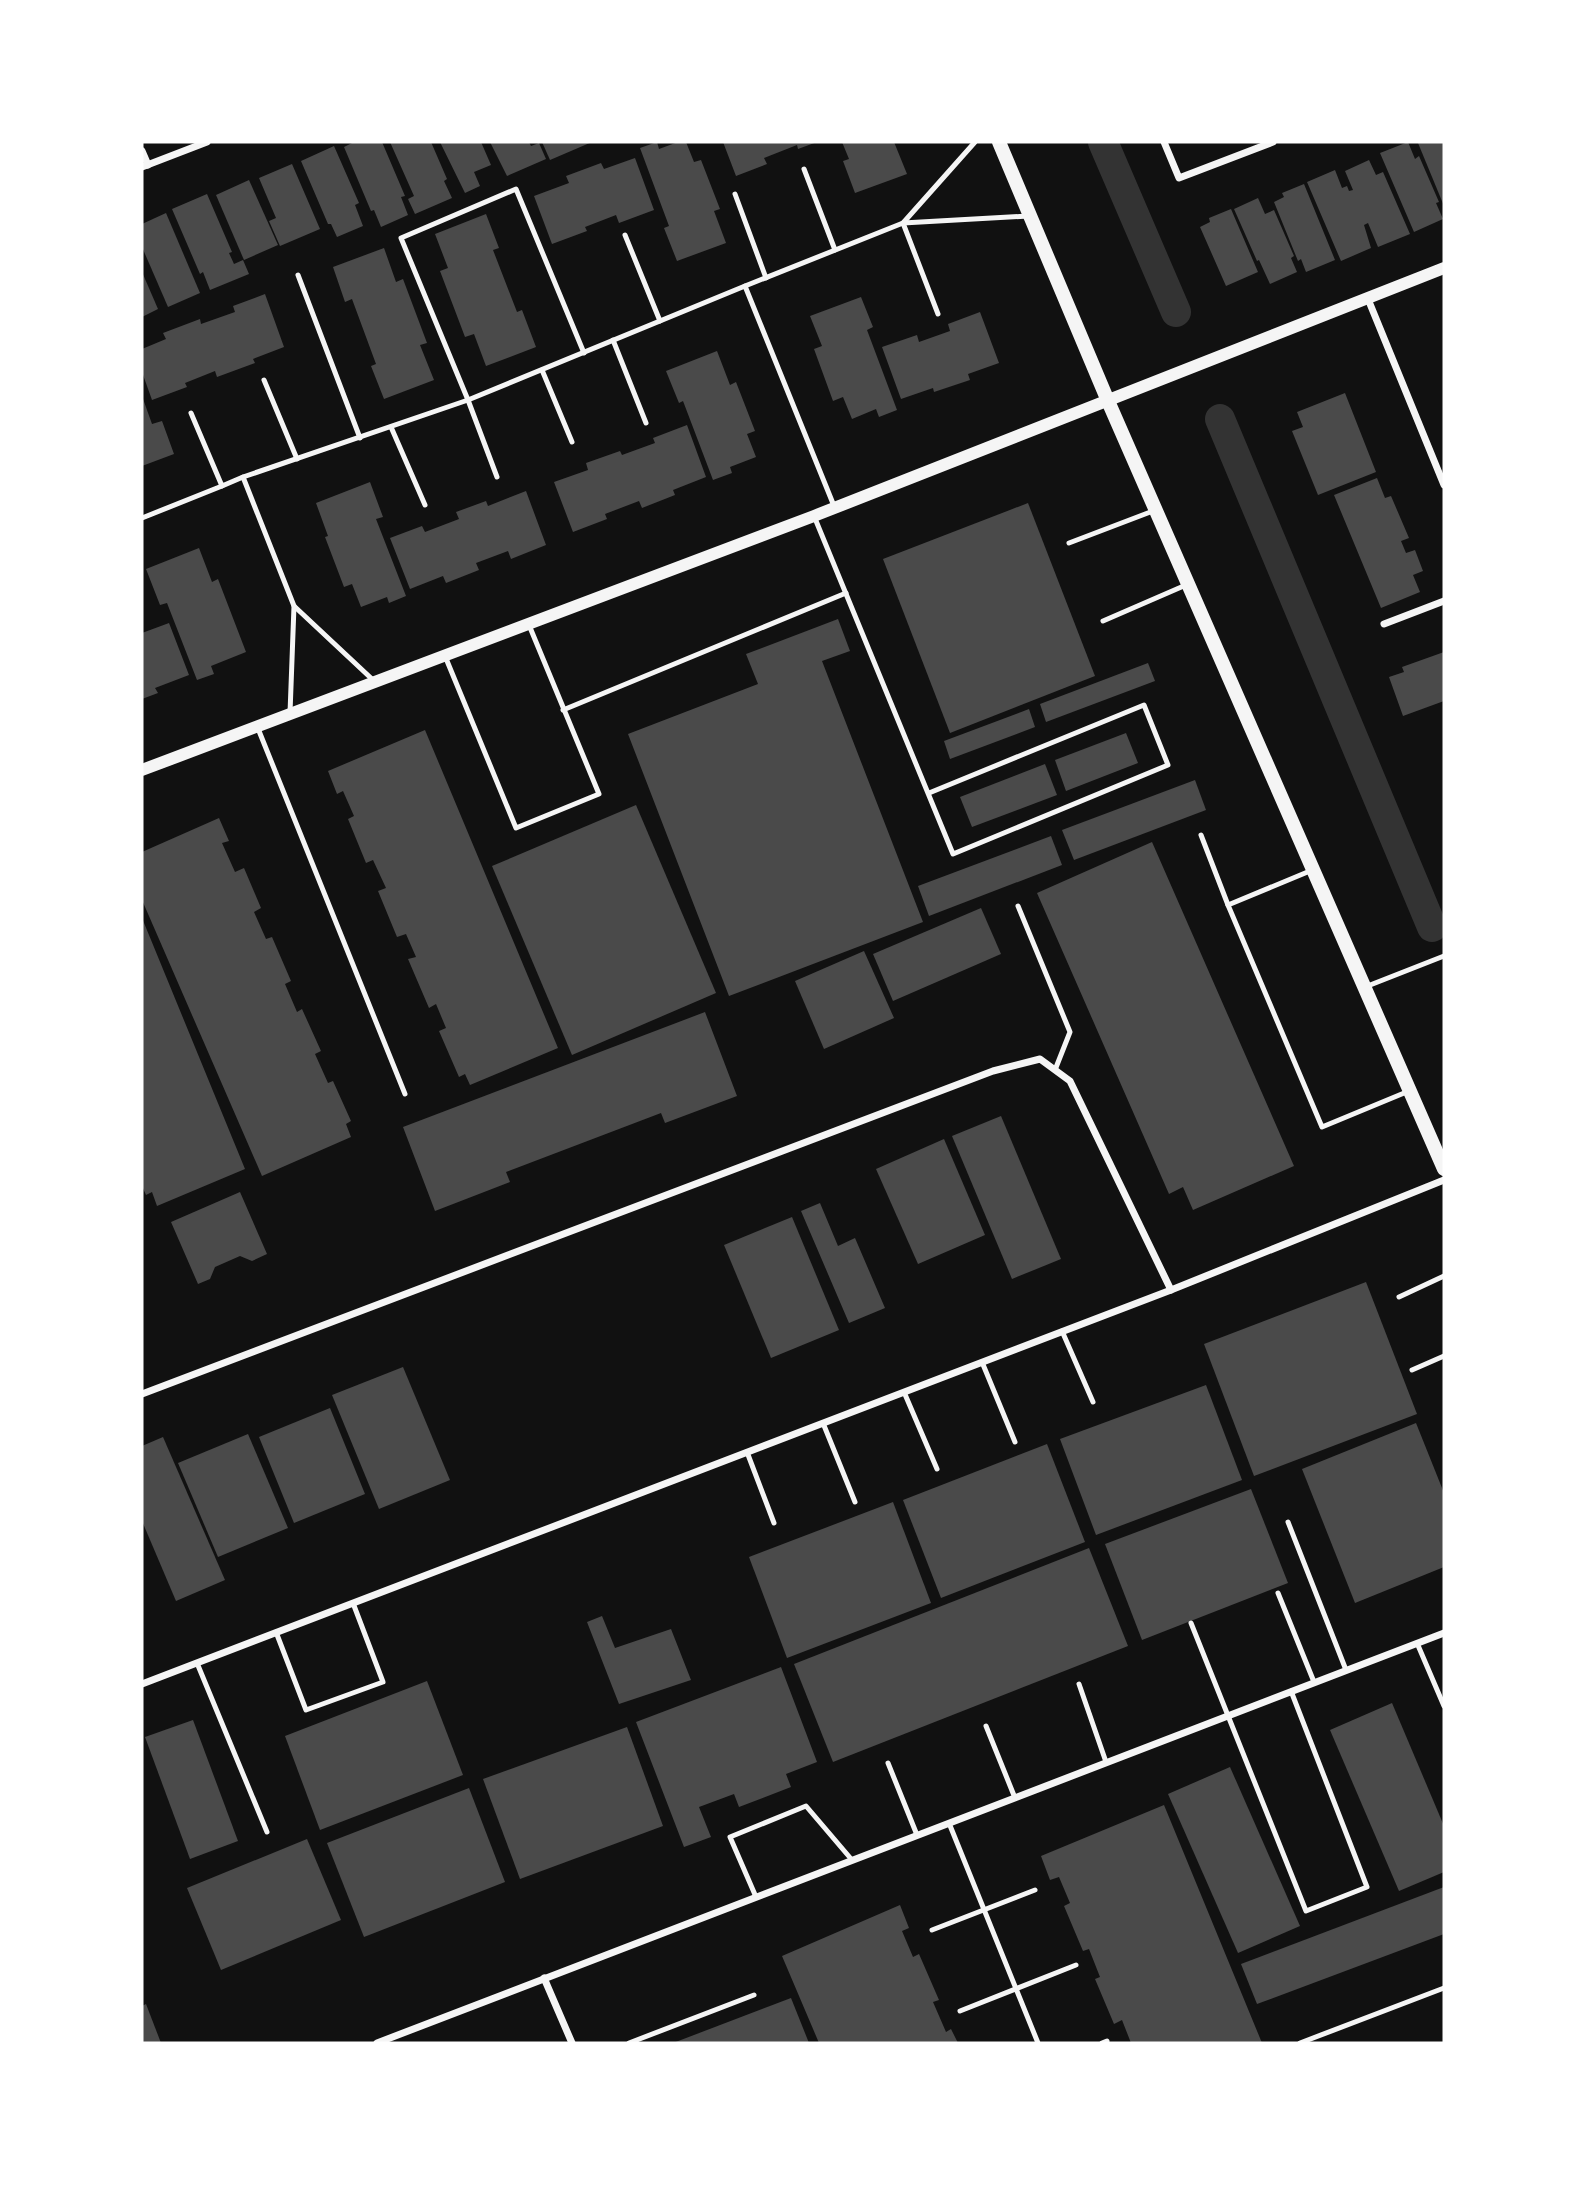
<svg xmlns="http://www.w3.org/2000/svg" width="1586" height="2185" viewBox="0 0 1586 2185" font-family="'PT Sans Narrow',sans-serif">
	<rect width="100%" height="100%" fill="#111"/>
	<g fill="none" stroke-linecap="round" stroke-linejoin="round">
		<g stroke="#333" stroke-width="30">
			<polyline points="1103,142 1176,312"/>
			<polyline points="1220,419 1432,927"/>
		</g>
	</g>
	<g fill="#4a4a4a">
		<polygon points="354,142 382,142 405,196 401,197 408,215 381,227 374,210 371,211 344,147"/>
		<polygon points="390,142 431,142 447,179 444,181 452,198 415,214 408,199 414,196"/>
		<polygon points="440,142 481,142 491,165 474,172 480,186 465,193"/>
		<polygon points="490,142 529,142 531,146 539,143 546,159 507,176"/>
		<polygon points="542,142 592,142 550,160"/>
		<polygon points="657,142 659,149 678,142 686,142 694,162 701,160 720,209 714,211 726,243 677,261 664,228 669,226 640,148"/>
		<polygon points="723,142 817,142 798,149 797,145 764,158 767,164 736,176"/>
		<polygon points="842,142 894,142 907,174 855,193 843,161 849,159"/>
		<polygon points="1408,142 1415,159 1419,156 1439,202 1436,203 1443,219 1414,232 1380,153"/>
		<polygon points="1444,142 1444,206 1418,143"/>
		<polygon points="334,146 359,203 355,205 363,226 337,237 331,224 328,224 301,161"/>
		<polygon points="635,158 654,210 619,223 616,215 585,227 587,231 552,244 534,196 569,183 566,176 601,163 604,169"/>
		<polygon points="1369,160 1376,175 1383,172 1410,234 1378,247 1368,223 1364,225 1371,248 1341,261 1307,182 1335,170 1342,188 1347,186 1349,191 1353,190 1345,171"/>
		<polygon points="292,164 320,229 280,246 269,221 276,218 259,178"/>
		<polygon points="249,180 278,245 244,260 216,195"/>
		<polygon points="1304,184 1335,260 1306,272 1301,259 1298,261 1274,202 1284,197 1282,193"/>
		<polygon points="207,194 232,252 229,253 234,264 243,260 249,274 210,290 203,272 200,274 172,209"/>
		<polygon points="1258,198 1265,214 1274,210 1294,256 1291,258 1297,272 1270,284 1259,260 1257,261 1234,209"/>
		<polygon points="1231,209 1258,272 1226,286 1200,227 1210,222 1209,218"/>
		<polygon points="166,213 200,293 168,307 142,247 142,224"/>
		<polygon points="486,214 499,248 493,250 517,312 522,310 536,347 486,366 474,334 465,337 440,271 448,268 435,234"/>
		<polygon points="384,248 396,282 403,279 427,343 420,345 434,380 384,399 371,366 376,364 352,299 345,302 333,267"/>
		<polygon points="142,272 158,309 142,317"/>
		<polygon points="265,294 284,347 253,359 255,363 217,377 215,371 185,383 187,387 152,400 142,372 142,349 166,339 163,333 200,319 201,324 235,312 233,306"/>
		<polygon points="861,297 873,327 867,330 897,410 879,417 876,409 852,419 843,397 833,401 814,349 822,346 810,316"/>
		<polygon points="980,312 999,363 968,374 970,380 934,392 933,388 901,399 882,347 917,335 919,342 950,331 948,324"/>
		<polygon points="717,351 730,385 736,382 755,431 747,434 756,457 730,467 732,473 713,480 683,401 679,403 666,371"/>
		<polygon points="1345,393 1376,472 1318,495 1292,431 1303,427 1297,412"/>
		<polygon points="142,396 152,424 162,421 174,454 142,466"/>
		<polygon points="687,425 706,477 673,490 675,495 642,508 639,501 605,514 607,519 573,532 554,482 588,470 586,463 620,451 622,455 655,443 653,438"/>
		<polygon points="1377,478 1385,498 1391,496 1409,538 1401,541 1406,553 1415,550 1423,571 1413,575 1420,592 1381,608 1334,495"/>
		<polygon points="370,482 383,517 376,519 406,596 389,603 387,597 361,607 352,584 344,587 325,537 328,536 316,503"/>
		<polygon points="526,491 546,545 511,559 508,551 476,563 479,570 446,583 443,576 410,589 390,538 422,526 425,532 459,519 456,512 486,501 488,506"/>
		<polygon points="1028,503 1095,676 950,733 883,559"/>
		<polygon points="199,548 212,582 218,579 246,652 211,666 214,674 197,680 167,603 160,605 146,569"/>
		<polygon points="838,619 850,651 822,661 923,922 729,996 628,734 758,684 746,654"/>
		<polygon points="169,623 189,675 155,688 158,693 142,699 142,633"/>
		<polygon points="1444,652 1444,701 1403,716 1389,677 1404,672 1402,667"/>
		<polygon points="1148,663 1155,681 1046,722 1040,704"/>
		<polygon points="1029,709 1035,727 950,759 944,741"/>
		<polygon points="425,730 558,1048 470,1085 465,1074 459,1077 439,1031 446,1028 436,1004 429,1008 408,959 416,957 406,934 397,937 378,891 386,888 373,860 366,863 348,819 354,816 343,791 337,794 328,771"/>
		<polygon points="1126,733 1138,763 1066,791 1055,760"/>
		<polygon points="1045,764 1057,795 972,827 960,797"/>
		<polygon points="1195,780 1206,810 1074,860 1062,830"/>
		<polygon points="636,805 716,993 572,1055 492,866"/>
		<polygon points="219,818 229,841 222,843 235,872 244,868 261,908 254,912 266,939 272,937 291,981 285,984 297,1012 302,1009 321,1051 315,1054 328,1083 333,1081 351,1121 346,1124 351,1137 262,1176 142,900 142,852"/>
		<polygon points="1051,836 1062,865 929,916 918,886"/>
		<polygon points="1152,842 1294,1166 1193,1210 1183,1187 1169,1194 1037,893"/>
		<polygon points="981,908 1001,954 893,1001 873,954"/>
		<polygon points="142,918 245,1169 157,1206 152,1192 146,1195 142,1186"/>
		<polygon points="864,951 894,1018 824,1049 795,981"/>
		<polygon points="705,1012 737,1096 665,1123 661,1113 506,1172 510,1182 435,1211 403,1127"/>
		<polygon points="1001,1116 1061,1259 1012,1279 952,1136"/>
		<polygon points="944,1139 985,1235 918,1264 876,1169"/>
		<polygon points="240,1192 267,1254 252,1261 240,1256 215,1267 210,1279 198,1284 171,1222"/>
		<polygon points="820,1203 838,1246 855,1238 885,1308 849,1323 801,1211"/>
		<polygon points="792,1217 839,1330 771,1358 724,1245"/>
		<polygon points="1366,1282 1417,1414 1254,1476 1204,1344"/>
		<polygon points="403,1367 450,1480 379,1509 332,1395"/>
		<polygon points="1206,1385 1242,1480 1096,1535 1060,1439"/>
		<polygon points="330,1408 365,1494 294,1523 259,1437"/>
		<polygon points="1416,1423 1444,1493 1444,1567 1355,1603 1302,1469"/>
		<polygon points="248,1434 288,1528 218,1557 178,1463"/>
		<polygon points="163,1437 225,1580 176,1601 142,1521 142,1446"/>
		<polygon points="1047,1444 1085,1542 941,1598 903,1500"/>
		<polygon points="1251,1489 1288,1583 1142,1640 1105,1544"/>
		<polygon points="893,1502 931,1603 787,1658 749,1557"/>
		<polygon points="1089,1548 1128,1646 833,1762 794,1664"/>
		<polygon points="602,1616 615,1648 671,1629 691,1680 619,1704 587,1622"/>
		<polygon points="781,1667 817,1762 786,1774 791,1787 739,1807 734,1794 699,1807 711,1837 684,1847 636,1722"/>
		<polygon points="427,1681 463,1775 320,1830 285,1736"/>
		<polygon points="1392,1703 1444,1826 1444,1872 1399,1891 1330,1730"/>
		<polygon points="193,1720 238,1841 190,1859 145,1737"/>
		<polygon points="627,1727 663,1826 520,1879 483,1779"/>
		<polygon points="1230,1767 1300,1926 1238,1953 1168,1794"/>
		<polygon points="469,1788 505,1882 364,1937 327,1843"/>
		<polygon points="1164,1805 1262,2043 1131,2043 1122,2020 1114,2024 1095,1979 1100,1977 1089,1949 1083,1951 1064,1906 1070,1903 1059,1877 1050,1880 1041,1856"/>
		<polygon points="307,1839 341,1920 221,1970 187,1888"/>
		<polygon points="1444,1887 1444,1934 1257,2004 1241,1964"/>
		<polygon points="900,1905 909,1928 902,1931 913,1957 919,1954 939,2000 933,2002 946,2032 951,2029 958,2043 819,2043 782,1956"/>
		<polygon points="791,1998 809,2043 673,2043"/>
		<polygon points="146,2004 161,2043 142,2043 142,2006"/>
	</g>
	<g fill="none" stroke-linecap="round" stroke-linejoin="round">
		<g stroke="#f5f5f5" stroke-width="5">
			<polyline points="804,169 835,250"/>
			<polyline points="735,194 766,278"/>
			<polyline points="903,223 975,142"/>
			<polyline points="903,223 938,314"/>
			<polyline points="625,235 660,321"/>
			<polyline points="298,275 360,438"/>
			<polyline points="613,340 646,423"/>
			<polyline points="542,370 572,442"/>
			<polyline points="264,380 297,459"/>
			<polyline points="191,413 222,486 243,477"/>
			<polyline points="391,427 425,505"/>
			<polyline points="497,477 468,400 401,238 516,189 584,353"/>
			<polyline points="834,506 745,286 903,223 1028,216"/>
			<polyline points="814,516 953,854 1168,765 1144,705 929,793"/>
			<polyline points="142,518 222,486"/>
			<polyline points="1069,543 1153,511"/>
			<polyline points="294,606 373,680"/>
			<polyline points="1103,621 1186,585"/>
			<polyline points="445,656 516,828 599,794 529,625"/>
			<polyline points="563,710 846,593"/>
			<polyline points="290,713 294,606 243,477 468,400 745,286"/>
			<polyline points="257,726 405,1094"/>
			<polyline points="1201,835 1228,905"/>
			<polyline points="1310,871 1228,905 1322,1127 1409,1091"/>
			<polyline points="1018,906 1070,1032 1055,1070"/>
			<polyline points="1365,987 1444,956"/>
			<polyline points="1399,1297 1444,1276"/>
			<polyline points="1062,1331 1093,1402"/>
			<polyline points="982,1362 1015,1442"/>
			<polyline points="1412,1370 1444,1356"/>
			<polyline points="904,1392 937,1469"/>
			<polyline points="823,1423 855,1502"/>
			<polyline points="747,1452 774,1523"/>
			<polyline points="1288,1522 1346,1670"/>
			<polyline points="1278,1593 1314,1682"/>
			<polyline points="1191,1623 1306,1911 1367,1887 1291,1691"/>
			<polyline points="276,1632 306,1710 383,1682 353,1603"/>
			<polyline points="1417,1643 1444,1706"/>
			<polyline points="197,1663 267,1832"/>
			<polyline points="1079,1684 1106,1762"/>
			<polyline points="986,1726 1015,1798"/>
			<polyline points="888,1763 917,1835"/>
			<polyline points="949,1823 1038,2043"/>
			<polyline points="756,1897 730,1837 806,1806 852,1860"/>
			<polyline points="932,1930 1035,1890"/>
			<polyline points="960,2011 1076,1965"/>
			<polyline points="629,2043 754,1995"/>
			<polyline points="1102,2043 1107,2041"/>
			<polyline points="1300,2043 1444,1988"/>
		</g>
		<g stroke="#f5f5f5" stroke-width="7">
			<polyline points="1164,142 1179,178 1273,142"/>
			<polyline points="142,151 148,165"/>
			<polyline points="142,167 207,142"/>
			<polyline points="1368,299 1444,485"/>
			<polyline points="1384,624 1444,601"/>
			<polyline points="142,1394 993,1071 1040,1059 1070,1081 1171,1290"/>
			<polyline points="142,1684 1171,1290 1444,1180"/>
			<polyline points="544,1978 572,2043"/>
			<polyline points="377,2043 1444,1633"/>
		</g>
		<polyline stroke="#f5f5f5" stroke-width="12" points="142,770 814,516 1444,268"/>
		<polyline stroke="#f5f5f5" stroke-width="14" points="999,142 1108,401 1444,1169"/>
	</g>
	<rect width="1586" height="2185" fill="none" stroke="#ffffff" stroke-width="287"/>
</svg>
